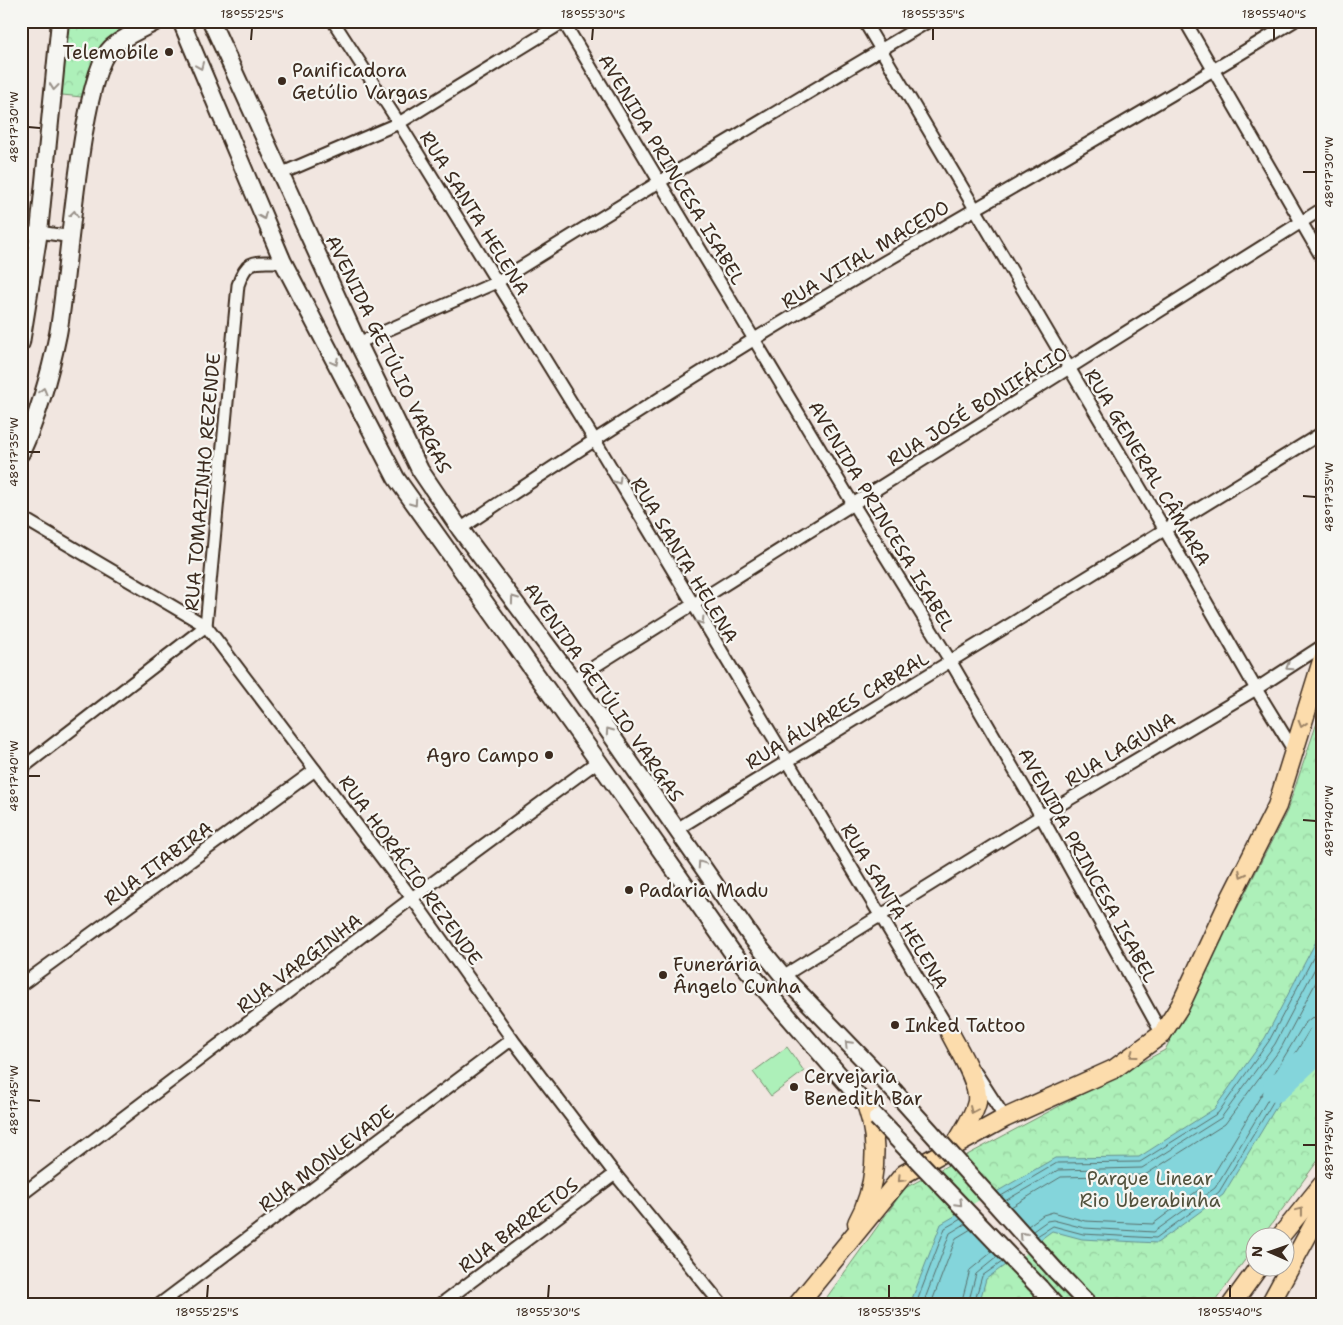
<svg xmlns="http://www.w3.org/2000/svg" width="1343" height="1325" viewBox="0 0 1343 1325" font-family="'Shantell Sans',sans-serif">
	<defs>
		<pattern id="park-crowns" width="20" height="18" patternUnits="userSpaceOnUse" patternTransform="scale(1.25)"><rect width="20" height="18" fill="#adf0b9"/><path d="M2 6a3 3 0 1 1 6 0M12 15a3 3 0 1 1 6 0" fill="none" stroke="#96ce9f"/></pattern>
	</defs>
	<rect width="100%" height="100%" fill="#f1e6e0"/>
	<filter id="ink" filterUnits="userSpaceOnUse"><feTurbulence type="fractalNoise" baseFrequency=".02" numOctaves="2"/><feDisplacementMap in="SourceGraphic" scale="10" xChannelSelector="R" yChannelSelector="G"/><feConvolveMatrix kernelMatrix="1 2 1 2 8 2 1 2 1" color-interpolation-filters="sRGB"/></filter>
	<g filter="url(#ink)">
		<polygon fill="#adf0b9" stroke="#748d6c" points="787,1047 804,1071 771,1096 753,1072"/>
		<g fill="url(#park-crowns)" stroke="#748d6c">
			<polygon points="60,21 157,21 110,48 91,98 53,94"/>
			<polygon points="1322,708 1322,1155 1262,1237 1256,1238 1255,1246 1213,1304 822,1304 905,1188 1165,1050 1287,811"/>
		</g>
		<polygon fill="#84d5db" stroke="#67918f" points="1322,930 1322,1031 1223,1195 1157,1243 1082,1239 1052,1231 986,1279 979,1304 910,1304 941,1224 1055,1158 1139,1157 1214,1109 1265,1038"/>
		<polygon fill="#f1e6e0" points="990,1194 1036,1246 1011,1264 961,1211"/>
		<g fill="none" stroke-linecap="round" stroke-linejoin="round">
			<g stroke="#586e6a" stroke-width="1">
				<polyline points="1001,1196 1057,1163 1140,1162 1218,1113 1269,1041 1322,941"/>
				<polyline points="1005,1201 1058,1170 1142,1168 1221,1118 1275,1044 1322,955"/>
				<polyline points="1011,1207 1061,1177 1145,1175 1225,1124 1281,1048 1322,971"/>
				<polyline points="1028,1226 1043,1215 1053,1212 1085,1221 1153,1224 1209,1182 1304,1024 1311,1018 1322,1016"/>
				<polyline points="1033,1231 1047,1221 1053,1220 1084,1228 1154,1232 1215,1188 1310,1029 1316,1024 1322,1023"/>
				<polyline points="1037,1236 1053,1226 1083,1234 1156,1238 1219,1192 1315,1032 1322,1029"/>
				<polyline points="916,1304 945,1228 961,1219"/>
				<polyline points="923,1304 950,1233 965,1224"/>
				<polyline points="931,1304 956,1238 971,1229"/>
				<polyline points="961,1304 970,1270 992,1252"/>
				<polyline points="968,1304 976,1274 997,1257"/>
				<polyline points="974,1304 982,1276 1002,1262"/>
			</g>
			<polyline stroke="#84d5db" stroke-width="26" points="1276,1089 1309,1058 1322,1034"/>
			<defs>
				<g id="minor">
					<polyline points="333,21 399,123 594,439 954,1038"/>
					<polyline points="563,21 853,504 951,662 1041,816 1162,1034"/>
					<polyline points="864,21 1165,530 1256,689 1294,751"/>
					<polyline points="1185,21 1322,258"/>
					<polyline points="280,174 399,123 565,21"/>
					<polyline points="21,235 39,232 72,237"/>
					<polyline points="358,343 497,282 659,182 929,21"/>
					<polyline points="21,517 206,626 412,898 512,1039 615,1174 721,1304"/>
					<path d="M460,529C557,464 654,401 753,340C932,231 1116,131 1294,21"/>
					<polyline points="573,680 1322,209"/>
					<path d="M21,769L206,626L238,285C248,256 256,263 283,262"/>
					<polyline points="677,829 1322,433"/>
					<polyline points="783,976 1041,816 1256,689 1322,646"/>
					<polyline points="21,985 315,770"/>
					<polyline points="976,1073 1005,1118"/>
					<polyline points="21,1195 412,898 598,761"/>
					<polyline points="160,1304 512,1039"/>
					<polyline points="441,1304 615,1174"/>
				</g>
				<g id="secondary">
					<polyline points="181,21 283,262 396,478 598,761 732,952 876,1117"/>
					<polyline points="211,21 358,343 420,470 460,529 573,680 752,938 783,976 894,1091"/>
					<polyline points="21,343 39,232 60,21"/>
					<path d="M21,453C38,416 50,374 58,334C68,282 80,76 111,48C122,37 143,29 157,21"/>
					<polyline points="1056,1271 1088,1304"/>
					<polyline points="1040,1288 1054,1304"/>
				</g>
				<g id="primary">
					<path d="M950,1033C958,1049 980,1084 977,1102C974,1116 963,1131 956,1144"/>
					<path d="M857,1223C876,1189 880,1144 867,1107"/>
					<polyline points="1279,1238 1322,1185"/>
					<polyline points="798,1304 904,1174 1005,1118 1114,1069 1162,1034 1180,1006 1231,897 1277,806 1322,661"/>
					<polyline points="1232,1304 1258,1268"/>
					<polyline points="1270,1304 1322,1209"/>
				</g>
			</defs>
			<use href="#minor" stroke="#3b2a1e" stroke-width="15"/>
			<use href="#secondary" stroke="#3b2a1e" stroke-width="20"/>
			<use href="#primary" stroke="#3b2a1e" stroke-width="21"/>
			<use href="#minor" stroke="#f6f6f2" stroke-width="11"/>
			<use href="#secondary" stroke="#f6f6f2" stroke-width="16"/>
			<use href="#primary" stroke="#fcdcac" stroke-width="18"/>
			<defs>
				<g id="secondary-bridge">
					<polyline points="894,1091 1056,1271"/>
					<polyline points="877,1118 1040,1288"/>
				</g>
			</defs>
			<use href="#secondary-bridge" stroke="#3b2a1e" stroke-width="20" stroke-linecap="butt"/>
			<use href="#secondary-bridge" stroke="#f6f6f2" stroke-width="16"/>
		</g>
		<defs><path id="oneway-chevron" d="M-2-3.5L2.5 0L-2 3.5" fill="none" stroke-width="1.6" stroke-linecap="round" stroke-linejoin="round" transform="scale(1.25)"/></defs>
		<g stroke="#989088">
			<use href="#oneway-chevron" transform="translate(200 66) rotate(67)"/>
			<use href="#oneway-chevron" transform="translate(54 87) rotate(96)"/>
			<use href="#oneway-chevron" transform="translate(74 214) rotate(-83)"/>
			<use href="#oneway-chevron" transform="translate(263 216) rotate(67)"/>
			<use href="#oneway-chevron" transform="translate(335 362) rotate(62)"/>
			<use href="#oneway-chevron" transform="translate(43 391) rotate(-75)"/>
			<use href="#oneway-chevron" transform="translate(618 481) rotate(59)"/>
			<use href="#oneway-chevron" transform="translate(414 503) rotate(55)"/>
			<use href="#oneway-chevron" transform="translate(514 599) rotate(-126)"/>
			<use href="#oneway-chevron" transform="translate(701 621) rotate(58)"/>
			<use href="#oneway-chevron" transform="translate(1289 667) rotate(147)"/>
			<use href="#oneway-chevron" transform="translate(609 731) rotate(-125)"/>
			<use href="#oneway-chevron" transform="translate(701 864) rotate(-124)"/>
			<use href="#oneway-chevron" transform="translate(848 1044) rotate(-134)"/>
			<use href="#oneway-chevron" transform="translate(959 1203) rotate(46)"/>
			<use href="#oneway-chevron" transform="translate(1023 1235) rotate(-132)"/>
		</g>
		<g stroke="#9c8365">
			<use href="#oneway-chevron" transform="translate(1302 724) rotate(107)"/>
			<use href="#oneway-chevron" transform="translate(1242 874) rotate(117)"/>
			<use href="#oneway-chevron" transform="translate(1133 1055) rotate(144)"/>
			<use href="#oneway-chevron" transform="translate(973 1110) rotate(114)"/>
			<use href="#oneway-chevron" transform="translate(901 1179) rotate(133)"/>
			<use href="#oneway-chevron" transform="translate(1300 1211) rotate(-52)"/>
		</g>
	</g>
	<path fill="none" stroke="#3b2a1e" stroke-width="2" d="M251,40L252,28M592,40L593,28M933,40V28M1274,40V28M28,127L40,128M1303,172H1316M28,452H40M1303,496L1316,497M28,776H40M1303,820L1316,821M28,1100L40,1101M1303,1145H1316M207,1298L208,1285M548,1298L549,1285M889,1298V1285M1230,1298V1285"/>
	<g fill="#3b2a1e" stroke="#f6f6f2" stroke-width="2">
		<circle cx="169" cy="52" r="5"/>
		<circle cx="282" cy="81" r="5"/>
		<circle cx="549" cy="755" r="5"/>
		<circle cx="629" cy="890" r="5"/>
		<circle cx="663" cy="975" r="5"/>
		<circle cx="895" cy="1025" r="5"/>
		<circle cx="794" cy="1087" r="5"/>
	</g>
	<g text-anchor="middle" stroke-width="4.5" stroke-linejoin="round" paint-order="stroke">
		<g font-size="19" fill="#3b2a1e" stroke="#f6f6f2" text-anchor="start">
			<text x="159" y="59" text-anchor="end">Telemobile</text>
			<text x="292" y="77">Panificadora<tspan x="292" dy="22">Getúlio Vargas</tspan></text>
			<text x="539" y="762" text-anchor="end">Agro Campo</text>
			<text x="639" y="897">Padaria Madu</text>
			<text x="673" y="971">Funerária<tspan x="673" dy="22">Ângelo Cunha</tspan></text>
			<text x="905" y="1032">Inked Tattoo</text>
			<text x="804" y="1083">Cervejaria<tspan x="804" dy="22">Benedith Bar</tspan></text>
		</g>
		<g font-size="19" fill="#3b2a1e" stroke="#f6f6f2">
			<text transform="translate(672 169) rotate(59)" y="7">AVENIDA PRINCESA ISABEL</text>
			<text transform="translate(475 213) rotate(58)" y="7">RUA SANTA HELENA</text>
			<text transform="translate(865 254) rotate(-31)" y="7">RUA VITAL MACEDO</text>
			<text transform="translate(389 354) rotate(64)" y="7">AVENIDA GETÚLIO VARGAS</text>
			<text transform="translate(977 406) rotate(-32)" y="7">RUA JOSÉ BONIFÁCIO</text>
			<text transform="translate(1148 467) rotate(59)" y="7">RUA GENERAL CÂMARA</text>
			<text transform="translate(202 482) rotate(-85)" y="7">RUA TOMAZINHO REZENDE</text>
			<text transform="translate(882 516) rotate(59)" y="7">AVENIDA PRINCESA ISABEL</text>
			<text transform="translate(685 560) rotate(59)" y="7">RUA SANTA HELENA</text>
			<text transform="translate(604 692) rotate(55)" y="7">AVENIDA GETÚLIO VARGAS</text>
			<text transform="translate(837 710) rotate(-31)" y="7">RUA ÁLVARES CABRAL</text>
			<text transform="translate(1120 749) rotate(-31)" y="7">RUA LAGUNA</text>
			<text transform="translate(158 863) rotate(-36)" y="7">RUA ITABIRA</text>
			<text transform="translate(1088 865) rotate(61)" y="7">AVENIDA PRINCESA ISABEL</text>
			<text transform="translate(411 870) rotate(54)" y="7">RUA HORÁCIO REZENDE</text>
			<text transform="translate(895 906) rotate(59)" y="7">RUA SANTA HELENA</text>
			<text transform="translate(299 963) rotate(-37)" y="7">RUA VARGINHA</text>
			<text transform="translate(326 1158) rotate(-37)" y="7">RUA MONLEVADE</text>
			<text transform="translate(518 1225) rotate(-37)" y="7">RUA BARRETOS</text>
		</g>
		<g font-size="19" fill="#52523d" stroke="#f6f6f2">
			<text x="1150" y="1185">Parque Linear<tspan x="1150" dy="22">Rio Uberabinha</tspan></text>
		</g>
	</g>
	<rect width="1343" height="1325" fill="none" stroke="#f6f6f2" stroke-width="55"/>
	<g transform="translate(1270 1252) rotate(272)"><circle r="24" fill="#f6f6f2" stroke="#aba49d"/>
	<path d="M0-4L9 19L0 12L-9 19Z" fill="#3b2a1e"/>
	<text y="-8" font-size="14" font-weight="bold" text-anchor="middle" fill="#3b2a1e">N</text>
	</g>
	<rect x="28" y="28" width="1288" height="1270" fill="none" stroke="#3b2a1e" stroke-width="2"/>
	<g font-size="12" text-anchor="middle" fill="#3b2a1e">
		<text x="252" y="18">18°55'25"S</text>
		<text x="593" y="18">18°55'30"S</text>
		<text x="933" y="18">18°55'35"S</text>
		<text x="1274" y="18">18°55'40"S</text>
		<text transform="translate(14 127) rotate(-90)" y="4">48°17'30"W</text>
		<text transform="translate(1329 172) rotate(-90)" y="4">48°17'30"W</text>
		<text transform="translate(14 452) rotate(-90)" y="4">48°17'35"W</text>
		<text transform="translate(1329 497) rotate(-90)" y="4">48°17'35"W</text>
		<text transform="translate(14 776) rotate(-90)" y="4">48°17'40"W</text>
		<text transform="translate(1329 821) rotate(-90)" y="4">48°17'40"W</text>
		<text transform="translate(14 1100) rotate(-90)" y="4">48°17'45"W</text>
		<text transform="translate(1329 1145) rotate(-90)" y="4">48°17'45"W</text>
		<text x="207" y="1316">18°55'25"S</text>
		<text x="548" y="1316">18°55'30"S</text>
		<text x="889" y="1316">18°55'35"S</text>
		<text x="1230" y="1316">18°55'40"S</text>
	</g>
</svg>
